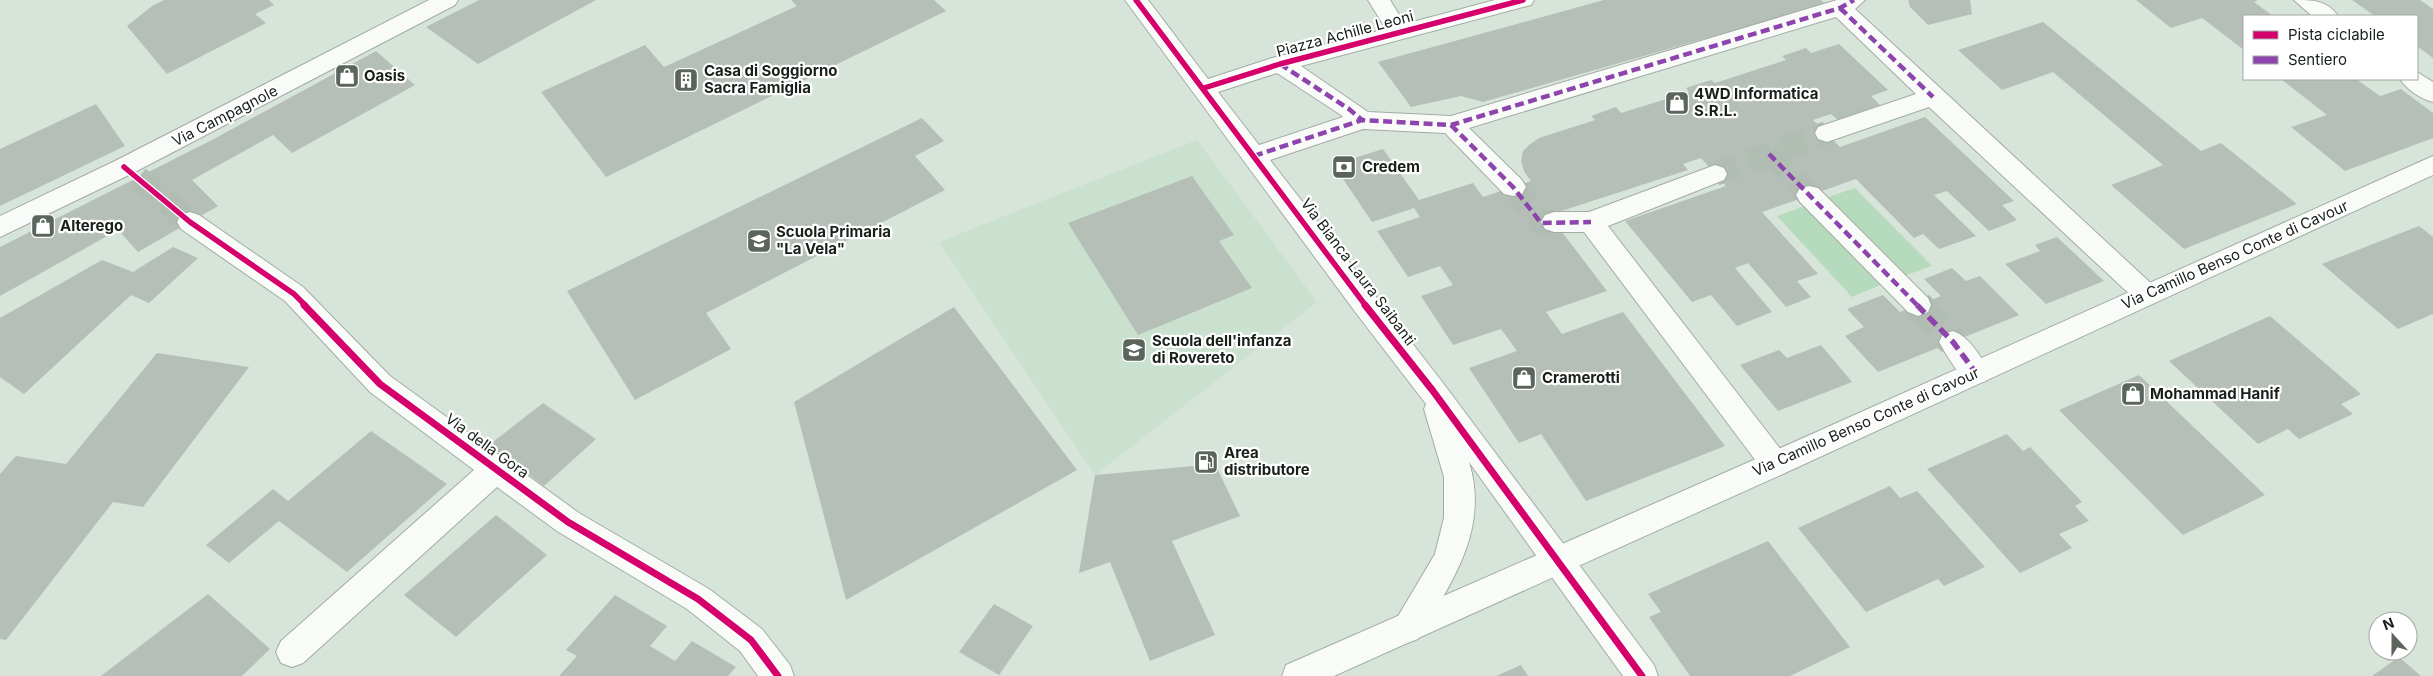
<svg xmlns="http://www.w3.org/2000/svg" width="2433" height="676" viewBox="0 0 2433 676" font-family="Inter,sans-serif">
	<rect width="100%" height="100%" fill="#d7e4da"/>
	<polygon fill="#cbe1cf" points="1197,140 1317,302 1095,475 939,242"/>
	<g fill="#b5dabc">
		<polygon points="1855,188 1932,266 1898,278 1822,199"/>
		<polygon points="1810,204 1885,283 1852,297 1777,216"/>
	</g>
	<g fill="#b5bfb7">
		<polygon points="164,0 269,0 274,5 255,14 266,23 167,74 127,26 152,6"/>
		<polygon points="479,0 596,0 478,64 426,27"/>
		<polygon points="791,0 934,0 946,11 606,177 541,92 645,45 664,67 797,6"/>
		<polygon points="1604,0 1821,0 1825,4 1483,102 1461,96 1411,107 1378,62"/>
		<polygon points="1908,0 1970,0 1972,14 1928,25 1910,7"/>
		<polygon points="2136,0 2258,0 2254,2 2273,16 2244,16 2244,50 2202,18 2171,28"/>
		<polygon points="2352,0 2420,0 2433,9 2433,58 2417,46 2417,16 2375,16"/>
		<polygon points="2043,22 2201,151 2221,143 2297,204 2184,249 2111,185 2163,165 2053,72 2002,90 1958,50"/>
		<polygon points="1839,44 1888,90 1871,96 1880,105 1838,120 1831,114 1813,120 1840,147 1925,117 2014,201 2002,205 2017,220 1989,231 1947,191 1934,195 1976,236 1939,249 1923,234 1914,238 1856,179 1762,212 1818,274 1797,281 1811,297 1786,307 1748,263 1735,268 1772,312 1737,326 1711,295 1692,302 1625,221 1726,186 1701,158 1683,164 1688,170 1549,215 1607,291 1546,312 1562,334 1623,312 1725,446 1586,501 1541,434 1519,443 1469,368 1517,351 1501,329 1453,345 1421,296 1453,285 1440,266 1408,277 1377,231 1420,217 1414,208 1372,222 1331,161 1348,160 1383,149 1419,200 1473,183 1483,197 1531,181 1524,171 1521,161 1523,151 1529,145 1539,138 1595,120 1591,116 1616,107 1621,113 1689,92 1686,88 1711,80 1715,83 1786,60 1782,56 1806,48 1811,53"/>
		<polygon points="376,51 415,85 292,153 273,135 192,180 218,206 138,252 118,230 0,296 0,247 212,140"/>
		<polygon points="2281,79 2356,79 2380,96 2401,89 2433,113 2433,138 2345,171 2291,127 2327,115"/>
		<polygon points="96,104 125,146 0,206 0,149"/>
		<polygon points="922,118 944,141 915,156 945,190 706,313 731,349 635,400 567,291"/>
		<polygon points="1192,176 1234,235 1219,241 1252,288 1138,335 1068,223"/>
		<polygon points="2419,226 2433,237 2433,314 2398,329 2322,264"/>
		<polygon points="2057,237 2104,281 2046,304 2005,264 2040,251 2035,245"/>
		<polygon points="173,247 198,258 149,303 131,295 24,394 0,377 0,318 102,260 133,272"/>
		<polygon points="1952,268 1966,281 1980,276 2019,315 1878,372 1845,336 1864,327 1847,309 1883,295 1900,312 1941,296 1924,279"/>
		<polygon points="954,307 1077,470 846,600 794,402"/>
		<polygon points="2270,316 2361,394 2341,404 2353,414 2299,439 2288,429 2258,444 2169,361"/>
		<polygon points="1821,345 1852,382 1778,411 1740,365 1779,350 1787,358"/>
		<polygon points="157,353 249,367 143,507 113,502 6,640 0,639 0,474 16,456 66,464"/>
		<polygon points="2139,375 2265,495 2183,535 2059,410"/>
		<polygon points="543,403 596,439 544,486 489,445"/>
		<polygon points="371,431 447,484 347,572 279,521 229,563 206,545 273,489 288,501"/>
		<polygon points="2007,434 2023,451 2030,447 2082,502 2075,506 2089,521 2059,534 2072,548 2020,573 1927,469"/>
		<polygon points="1215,464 1240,516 1172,541 1215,635 1150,661 1110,562 1079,573 1095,475"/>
		<polygon points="1890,486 1900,498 1917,491 1985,567 1944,586 1938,579 1866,612 1798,528"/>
		<polygon points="496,515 547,555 456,637 404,595"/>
		<polygon points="1768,541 1850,647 1790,676 1690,676 1649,617 1661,612 1648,594"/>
		<polygon points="208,594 270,649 242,676 101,676"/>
		<polygon points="615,595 667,626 650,646 675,661 692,641 736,667 728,676 559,676 577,656 566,650"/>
		<polygon points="994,604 1033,626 999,675 959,652"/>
		<polygon points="2399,657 2421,676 2372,676"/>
		<polygon points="1521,665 1528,676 1496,676"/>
	</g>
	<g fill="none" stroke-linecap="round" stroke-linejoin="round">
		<g stroke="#b1bdb3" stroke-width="24" stroke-dasharray="24 12" stroke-linecap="butt">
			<polyline points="1769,154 1809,195"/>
			<polyline points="1715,174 1827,133"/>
			<polyline points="138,178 190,222"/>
			<polyline points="1513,187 1541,223 1554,222"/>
		</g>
		<polyline stroke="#b1bdb3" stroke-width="30" stroke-dasharray="30 15" stroke-linecap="butt" points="1918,305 1953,342"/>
		<defs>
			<g id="minor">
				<polygon points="429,0 458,0 455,5 133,173 0,237 0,216 115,161"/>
				<path d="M1125,0H1148L1208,79L1272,58L1386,29L1368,0H1390L1405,24L1495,0H1534L1531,5L1301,66L1368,112L1451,116L1837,0H1865L1855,9L2156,288L2160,295L2156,302L2147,305L2138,302L1929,107L1827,142L1818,139L1815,133L1818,127L1916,94L1836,17L1469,128L1522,180L1526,187L1522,194L1513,196L1504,194L1445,133L1363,129L1270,160L1443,383L1654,665L1658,676H1623L1469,462C1490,530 1451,583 1418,639L1407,643L1396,639L1391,628L1435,554L1444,518V477L1424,409L1426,404L1356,313ZM1277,73L1341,115L1343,117L1259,145L1218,92Z"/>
				<path d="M2294,0C2312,0 2327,0 2338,16H2312Z"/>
				<path d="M2417,72L2433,82V102C2421,99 2407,90 2400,79H2417Z"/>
				<polygon points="1715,165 1724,168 1727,174 1724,180 1608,226 1785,455 1790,464 1785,473 1775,477 1765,473 1584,232 1554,232 1545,229 1541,222 1545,215 1554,212 1589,212"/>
				<polygon points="1809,186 1818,188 1928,298 1931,305 1928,312 1918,316 1908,312 1800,202 1796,195 1800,188"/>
				<polygon points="190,212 199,215 303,287 390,376 579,513 709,589 762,629 790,665 794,676 758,676 740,651 687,609 557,531 497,487 303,663 292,667 281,663 276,652 281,641 474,470 370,392 285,301 181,229 177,222 181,215"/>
				<path d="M1953,331C1969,336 1982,358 1990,373L1986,381C1979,383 1973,386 1967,381C1959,376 1944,351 1939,342L1943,334Z"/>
			</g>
			<polygon id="major" points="2433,156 2433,175 1785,473 1334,676 1282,676 1286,665 1765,455"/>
		</defs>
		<use href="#minor" stroke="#a2aca4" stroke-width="2"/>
		<use href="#major" stroke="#a2aca4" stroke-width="2"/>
		<use href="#minor" fill="#f9fbf9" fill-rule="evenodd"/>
		<use href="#major" fill="#f9fbf9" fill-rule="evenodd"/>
		<g stroke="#8e44ad" stroke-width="4.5" stroke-dasharray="9 4.5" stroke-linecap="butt">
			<polyline points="1840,8 1933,97"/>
			<polyline points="1280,64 1349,109 1362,120"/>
			<polyline points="1451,125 1513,187 1541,223 1591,222"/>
			<polyline points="1769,154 1918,306"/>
			<polyline points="1254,156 1362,120 1451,125 1840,8 1854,0"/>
		</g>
		<polyline stroke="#8e44ad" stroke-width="5.5" stroke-dasharray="11 5.5" stroke-linecap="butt" points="1917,305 1953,342 1976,373"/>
		<defs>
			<g id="cycleway-far1">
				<polyline points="1136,0 1366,306"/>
				<polyline points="1204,88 1280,64 1523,0"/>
				<polyline points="124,167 190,222 294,294 306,306"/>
			</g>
			<g id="cycleway">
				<polyline points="304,305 380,384 568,522 698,599 751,640 778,676"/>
				<polyline points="1365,305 1433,391 1642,676"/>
			</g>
		</defs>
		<use href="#cycleway-far1" stroke="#fff" stroke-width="8"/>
		<use href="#cycleway" stroke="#fff" stroke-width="10"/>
		<use href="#cycleway-far1" stroke="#d6006c" stroke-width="5.5"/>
		<use href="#cycleway" stroke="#d6006c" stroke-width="7"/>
	</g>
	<defs>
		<symbol id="shop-square" viewBox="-11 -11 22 22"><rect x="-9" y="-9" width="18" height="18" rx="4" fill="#5b655d" stroke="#fff"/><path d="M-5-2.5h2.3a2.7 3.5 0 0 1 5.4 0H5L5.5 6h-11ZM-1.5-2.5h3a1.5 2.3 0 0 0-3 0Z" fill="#fff"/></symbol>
		<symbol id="building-square" viewBox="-11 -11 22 22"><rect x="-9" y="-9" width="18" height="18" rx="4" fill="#5b655d" stroke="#fff"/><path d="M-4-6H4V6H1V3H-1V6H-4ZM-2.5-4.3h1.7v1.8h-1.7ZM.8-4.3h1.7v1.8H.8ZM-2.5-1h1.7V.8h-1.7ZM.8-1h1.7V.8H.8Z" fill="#fff"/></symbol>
		<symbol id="bank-square" viewBox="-11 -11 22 22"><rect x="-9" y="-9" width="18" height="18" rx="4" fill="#5b655d" stroke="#fff"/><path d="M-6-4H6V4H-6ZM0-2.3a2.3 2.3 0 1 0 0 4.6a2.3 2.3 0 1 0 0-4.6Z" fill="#fff"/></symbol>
		<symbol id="school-square" viewBox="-11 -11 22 22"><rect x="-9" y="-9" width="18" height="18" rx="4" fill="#5b655d" stroke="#fff"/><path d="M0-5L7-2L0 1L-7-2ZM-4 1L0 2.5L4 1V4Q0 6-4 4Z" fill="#fff"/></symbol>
		<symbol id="fuel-square" viewBox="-11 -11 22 22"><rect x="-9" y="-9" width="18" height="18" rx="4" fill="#5b655d" stroke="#fff"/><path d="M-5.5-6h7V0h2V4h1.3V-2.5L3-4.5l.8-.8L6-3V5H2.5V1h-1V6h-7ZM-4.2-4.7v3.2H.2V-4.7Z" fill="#fff"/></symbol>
	</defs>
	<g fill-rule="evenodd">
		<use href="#shop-square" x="333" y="62" width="28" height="28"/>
		<use href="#building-square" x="672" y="66" width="28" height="28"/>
		<use href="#shop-square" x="1663" y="89" width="28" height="28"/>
		<use href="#bank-square" x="1330" y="153" width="28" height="28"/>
		<use href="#shop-square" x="29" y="212" width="28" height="28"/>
		<use href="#school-square" x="745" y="227" width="28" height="28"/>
		<use href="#school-square" x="1120" y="336" width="28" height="28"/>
		<use href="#shop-square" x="1510" y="364" width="28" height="28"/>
		<use href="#shop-square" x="2119" y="380" width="28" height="28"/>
		<use href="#fuel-square" x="1192" y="448" width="28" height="28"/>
	</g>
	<g text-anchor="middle" stroke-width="4.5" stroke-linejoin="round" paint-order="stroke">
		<g font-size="15" fill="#182019" stroke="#fff">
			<text transform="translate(1345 34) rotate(-15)" y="5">Piazza Achille Leoni</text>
			<text transform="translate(225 116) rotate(-27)" y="5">Via Campagnole</text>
			<text transform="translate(2235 255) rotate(-24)" y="5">Via Camillo Benso Conte di Cavour</text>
			<text transform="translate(1358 272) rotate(53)" y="5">Via Bianca Laura Saibanti</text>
			<text transform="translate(1866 422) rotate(-24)" y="5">Via Camillo Benso Conte di Cavour</text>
			<text transform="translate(487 446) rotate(36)" y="5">Via della Gora</text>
		</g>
		<g font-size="15" font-weight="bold" fill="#182019" stroke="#fff" text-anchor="start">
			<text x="704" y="76">Casa di Soggiorno<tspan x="704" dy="17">Sacra Famiglia</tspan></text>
			<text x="364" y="81">Oasis</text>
			<text x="1694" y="99">4WD Informatica<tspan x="1694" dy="17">S.R.L.</tspan></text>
			<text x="1362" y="172">Credem</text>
			<text x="60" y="231">Alterego</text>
			<text x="776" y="237">Scuola Primaria<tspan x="776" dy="17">"La Vela"</tspan></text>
			<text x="1152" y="346">Scuola dell'infanza<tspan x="1152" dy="17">di Rovereto</tspan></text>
			<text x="1542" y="383">Cramerotti</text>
			<text x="2150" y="399">Mohammad Hanif</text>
			<text x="1224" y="458">Area<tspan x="1224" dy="17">distributore</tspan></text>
		</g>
	</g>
	<rect x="2243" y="15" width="175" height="65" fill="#ffffff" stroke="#a3a6a3"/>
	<rect x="2253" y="31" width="25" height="8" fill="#d6006c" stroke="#a3a6a3"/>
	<text x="2288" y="40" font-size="15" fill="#182019">Pista ciclabile</text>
	<rect x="2253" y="56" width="25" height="8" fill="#8e44ad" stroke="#a3a6a3"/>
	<text x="2288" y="65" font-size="15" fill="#182019">Sentiero</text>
	<g transform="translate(2393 636) rotate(339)"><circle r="24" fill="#ffffff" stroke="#a3a6a3"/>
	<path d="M0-4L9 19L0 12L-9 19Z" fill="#5b655d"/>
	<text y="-8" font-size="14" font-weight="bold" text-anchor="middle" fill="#182019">N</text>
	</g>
</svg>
